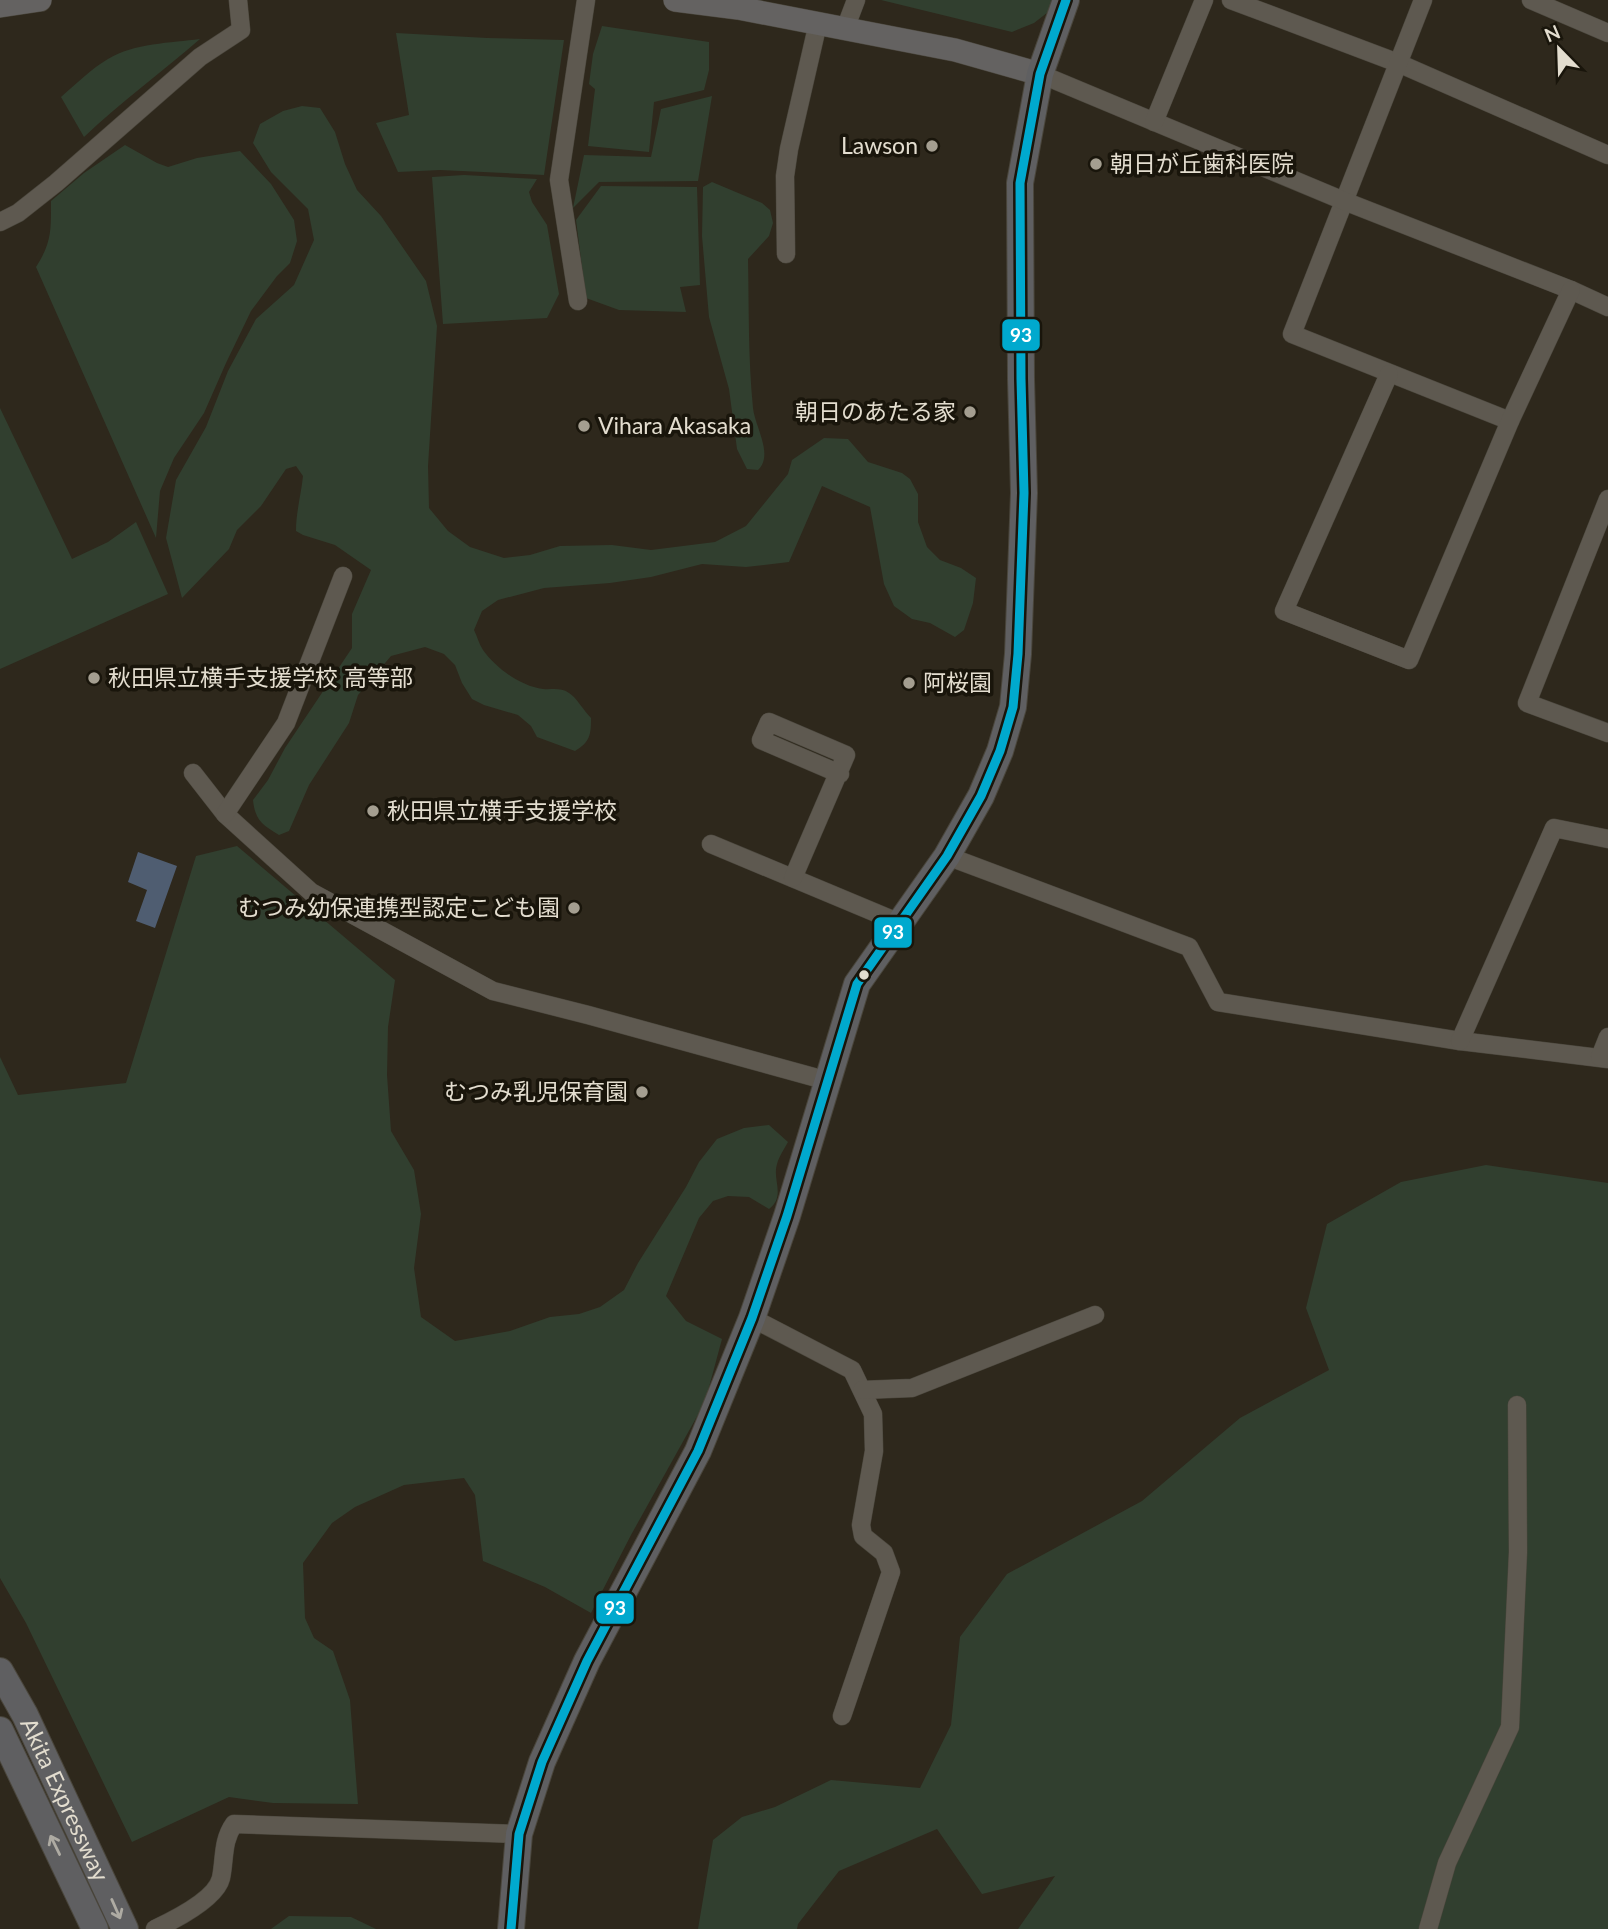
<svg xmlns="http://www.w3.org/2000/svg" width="1608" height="1929" viewBox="0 0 1608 1929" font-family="Lato,'Noto Sans JP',sans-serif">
	<rect width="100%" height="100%" fill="#2e281c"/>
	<g fill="#313f2f">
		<polygon points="881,0 1055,0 1052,9 1034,23 1012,32"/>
		<polygon points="602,26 709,42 709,70 704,90 654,102 649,152 588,146 595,89 589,84 593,54"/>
		<polygon points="396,33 487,38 564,40 544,175 440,170 398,172 376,123 409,115"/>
		<path d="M200,39C162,72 121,102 84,137L61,97C76,84 91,69 108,59C134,43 171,43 200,39Z"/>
		<polygon points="712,96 698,181 599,182 573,208 584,155 651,157 661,109"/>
		<path d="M302,106L320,108L335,132L345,164L357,190L381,216L426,281L437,326L428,466L429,508L448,531L470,547L504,558L530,555L560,546L612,545L651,550L715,542L746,526L788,474L792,460L824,438L848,439L868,462L902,473L910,479L918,494V522L927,547L940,560L961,568L976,578L973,603L964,630L955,637L930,623L912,619L894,606L884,584L870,507L822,486L789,562L746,567L702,564L651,577L610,583L544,588L498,600L482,611L474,630C477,636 479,644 483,650C496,668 520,686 543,689C552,690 560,687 569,693C576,697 584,711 591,718C591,735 590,742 575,751L537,737L531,726L518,715L484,705L472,699L462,683L455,665L444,654L425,647L391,656L358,695L349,723L309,785L289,831L279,835C262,825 255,820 253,800L268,780L285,748L352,648V614L371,570L335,545L303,535L296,531C296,512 301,495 303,476L296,466L286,469L261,506L237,530L229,549L182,598L166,538L176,480L206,427L228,371L256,319L294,285L314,240L308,209L271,172L253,143L260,124L283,111Z"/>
		<path d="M125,145L157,163L168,167L197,158L240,151L271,184L294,220L297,241L290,263L277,276L251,311L226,363L204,413L174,458L160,491L156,538L36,267C52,242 51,230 51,201L84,173Z"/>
		<polygon points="464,175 537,179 529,192 532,202 547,225 559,294 547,318 443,324 432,177"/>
		<path d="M712,182L762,203L770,210L773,223L769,236L748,259C749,308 748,359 753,408C755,427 774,455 758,470L747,469L737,449L729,389L709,317L702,236L703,187Z"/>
		<polygon points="601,186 697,187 700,285 680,287 686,312 619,310 586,298 576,220"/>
		<polygon points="0,408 72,559 108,542 136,522 168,594 0,669"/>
		<path d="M237,846L395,980L388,1027L387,1075L391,1131L414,1170L421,1214L414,1268L421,1317L455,1341L510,1331L550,1317L579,1314L600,1307L624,1290L638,1263L686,1187L699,1162L717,1139L744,1128L769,1125L788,1142C784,1149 779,1157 777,1164C772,1180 786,1196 769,1209L749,1197L728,1196L713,1201L699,1218L666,1296L686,1321L722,1339L705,1402L631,1535L591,1613L545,1587L483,1561L475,1495L464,1478L404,1485L355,1507L332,1523L303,1563L305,1618L314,1638L333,1651L350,1700L358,1804L273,1803L229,1797L132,1842L26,1623L0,1578V1057L18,1095L126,1083L196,856Z"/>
		<polygon points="1486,1165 1608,1183 1608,1929 1018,1929 1055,1876 982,1894 937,1829 839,1871 798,1924 797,1929 698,1929 713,1840 742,1817 775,1807 831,1780 920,1788 951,1725 960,1637 1007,1574 1142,1501 1240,1418 1329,1370 1306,1308 1327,1224 1401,1182"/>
		<polygon points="289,1916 351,1917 376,1929 271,1929"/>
	</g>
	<polygon fill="#4f5d71" points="138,852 177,866 155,928 136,921 147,890 128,882"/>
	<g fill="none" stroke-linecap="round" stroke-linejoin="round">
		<defs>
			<g id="minor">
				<polyline points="1231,0 1398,63 1608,155"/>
				<polyline points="1423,0 1292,334 1510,421"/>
				<polyline points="1531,0 1608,33"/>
				<polyline points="845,29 856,0"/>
				<polyline points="1040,74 1344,201 1571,290 1608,307"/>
				<polyline points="1154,122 1204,0"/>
				<polyline points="0,222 18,213 56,183 200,57 241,30 238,0"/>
				<polyline points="786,254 785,176 789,149 818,23"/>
				<polyline points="578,301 559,180 586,0"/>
				<polyline points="1389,374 1284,611 1409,660 1510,421 1571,290"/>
				<polyline points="1608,499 1527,703 1608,733"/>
				<polyline points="193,773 225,814 311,892 493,991 588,1015 828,1081"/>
				<polyline points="225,814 286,723 343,576"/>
				<polyline points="711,844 900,923"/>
				<polyline points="947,856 1189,947 1218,1002 1460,1041 1608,1059"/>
				<polyline points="793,878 846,755 769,722 761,740 840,774"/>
				<polyline points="1460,1041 1554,828 1608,839"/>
				<polyline points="1600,1057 1608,1037"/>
				<polyline points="752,1318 852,1370 873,1414 874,1451 861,1525 863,1536 884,1553 891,1572 842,1716"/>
				<polyline points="862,1390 912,1388 1095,1315"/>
				<path d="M155,1929C174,1920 216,1899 221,1878C225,1859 222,1841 234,1824L519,1834"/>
				<polyline points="1428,1929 1447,1863 1510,1727 1518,1552 1517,1405"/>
			</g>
			<g id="major">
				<polyline points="675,0 738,8 955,50 1040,74"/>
				<polyline points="0,6 40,0"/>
			</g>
			<g id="highway">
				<path id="s1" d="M0,1671L25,1715L125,1929"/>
				<polyline points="0,1730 95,1929"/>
				<polyline points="511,1929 519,1834 542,1762 587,1661 698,1451 752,1318 787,1216 857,984 947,856 981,796 1000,751 1013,707 1018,654 1024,493 1021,379 1020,183 1040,74 1066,0"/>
			</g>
		</defs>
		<use href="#minor" stroke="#4a463c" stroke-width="19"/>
		<use href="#major" stroke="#4a463c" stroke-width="24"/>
		<use href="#highway" stroke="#4a463c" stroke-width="28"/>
		<use href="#minor" stroke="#5e5950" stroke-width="18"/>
		<use href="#major" stroke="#646261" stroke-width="23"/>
		<use href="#highway" stroke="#5f5f61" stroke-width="26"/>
		<defs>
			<polyline id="bus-1" points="511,1929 519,1834 542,1762 587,1661 698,1451 752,1318 787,1216 857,984 947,856 981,796 1000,751 1013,707 1018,654 1024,493 1021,379 1020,183 1040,74 1066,0"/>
		</defs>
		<use href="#bus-1" stroke="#19150b" stroke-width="14"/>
		<use href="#bus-1" stroke="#00a9ce" stroke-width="9"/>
	</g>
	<defs><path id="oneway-shaft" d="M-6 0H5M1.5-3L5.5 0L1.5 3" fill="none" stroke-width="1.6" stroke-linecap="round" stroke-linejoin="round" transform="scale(1.75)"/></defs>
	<g stroke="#aeaba3">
		<use href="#oneway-shaft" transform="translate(55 1845) rotate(-116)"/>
		<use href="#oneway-shaft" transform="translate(116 1909) rotate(66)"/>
	</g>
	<g fill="#a49e90" stroke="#19150b" stroke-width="2.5">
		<circle cx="932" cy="146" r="7"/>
		<circle cx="1096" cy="164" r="7"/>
		<circle cx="970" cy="412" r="7"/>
		<circle cx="584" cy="426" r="7"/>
		<circle cx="94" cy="678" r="7"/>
		<circle cx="909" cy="683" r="7"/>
		<circle cx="373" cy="811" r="7"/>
		<circle cx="574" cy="908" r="7"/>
		<circle cx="642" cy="1092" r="7"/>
	</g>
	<circle fill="#e3ddcf" stroke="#19150b" stroke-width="2.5" cx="864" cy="975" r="6"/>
	<g text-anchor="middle" stroke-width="7" stroke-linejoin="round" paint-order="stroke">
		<g font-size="23" fill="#e3ddcf" stroke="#19150b" text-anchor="start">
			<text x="918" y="154" text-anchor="end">Lawson</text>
			<text x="1110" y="172">朝日が丘歯科医院</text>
			<text x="956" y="420" text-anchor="end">朝日のあたる家</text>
			<text x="598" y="434">Vihara Akasaka</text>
			<text x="108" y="686">秋田県立横手支援学校 高等部</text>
			<text x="923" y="691">阿桜園</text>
			<text x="387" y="819">秋田県立横手支援学校</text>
			<text x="560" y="916" text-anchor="end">むつみ幼保連携型認定こども園</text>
			<text x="628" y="1100" text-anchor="end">むつみ乳児保育園</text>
		</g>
		<g font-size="23" fill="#e3ddcf" stroke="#19150b">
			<text dy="8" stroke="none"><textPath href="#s1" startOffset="144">Akita Expressway</textPath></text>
		</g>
	</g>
	<g stroke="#19150b" stroke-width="2.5">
		<rect x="1001" y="318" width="40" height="34" rx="7" fill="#00a9ce"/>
		<rect x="873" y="916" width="40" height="33" rx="7" fill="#00a9ce"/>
		<rect x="595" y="1592" width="40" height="33" rx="7" fill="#00a9ce"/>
	</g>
	<g font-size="19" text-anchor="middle" font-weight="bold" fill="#fff">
		<text x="1021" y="342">93</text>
		<text x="893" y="939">93</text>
		<text x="615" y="1615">93</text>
	</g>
	<g transform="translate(1559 49) rotate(337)" stroke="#19150b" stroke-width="5" paint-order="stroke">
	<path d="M0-5L12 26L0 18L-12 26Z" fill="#e3ddcf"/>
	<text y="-10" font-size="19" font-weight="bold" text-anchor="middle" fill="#e3ddcf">N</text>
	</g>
</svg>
